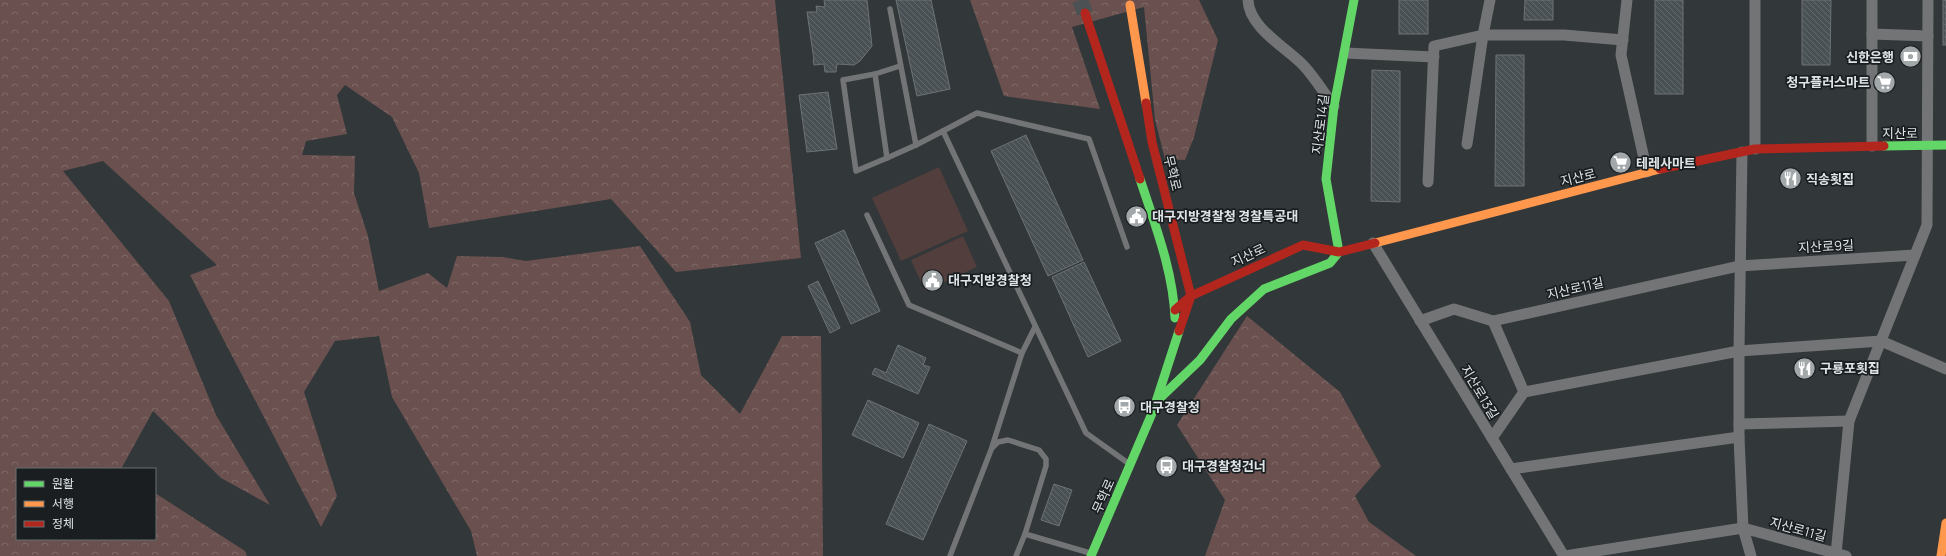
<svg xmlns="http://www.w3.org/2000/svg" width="1946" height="556" viewBox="0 0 1946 556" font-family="Manrope,'Noto Sans KR',sans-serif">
	<defs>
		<pattern id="forest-crowns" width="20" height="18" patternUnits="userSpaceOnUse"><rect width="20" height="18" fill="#6a514f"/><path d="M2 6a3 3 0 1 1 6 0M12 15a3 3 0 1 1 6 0" fill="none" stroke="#7f6a68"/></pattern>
		<pattern id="building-back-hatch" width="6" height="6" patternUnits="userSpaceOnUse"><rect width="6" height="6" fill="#495154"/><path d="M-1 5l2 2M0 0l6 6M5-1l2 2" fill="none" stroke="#636a6d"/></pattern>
	</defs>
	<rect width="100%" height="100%" fill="#323739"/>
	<g fill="url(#forest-crowns)">
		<polygon points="0,0 775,0 801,258 676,272 611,199 429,228 419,173 392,117 345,85 337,95 347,134 306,141 302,155 355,156 354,193 368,236 379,291 428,273 447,288 457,256 502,257 526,261 640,246 690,322 701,375 740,414 782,336 821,336 823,556 477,556 471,531 392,397 379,336 335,341 304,392 337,496 321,527 190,275 217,265 103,161 63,171 169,301 216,415 270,505 221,478 153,411 121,469 17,469 17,539 155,539 155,493 245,551 247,556 0,556"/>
		<polygon points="970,0 1199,0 1218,40 1194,137 1185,160 1165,159 1155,120 1144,7 1072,27 1100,109 1004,96"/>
		<polygon points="1247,316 1340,392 1381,466 1355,496 1369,522 1416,556 1205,556 1225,500 1177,425"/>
	</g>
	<g fill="#523e3c">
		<polygon points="939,167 968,231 901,261 872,198"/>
		<polygon points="963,236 977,267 925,291 911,260"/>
	</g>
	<g fill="url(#building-back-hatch)" stroke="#6e7274">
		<polygon points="824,0 867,0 872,46 860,61 854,65 837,64 836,72 825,72 824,64 814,65 813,60 814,60 807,12 817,12 816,6 825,7"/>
		<polygon points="896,0 931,0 950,89 917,96"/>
		<rect x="1399" y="0" width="29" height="34"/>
		<polygon points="1525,0 1553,0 1553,20 1524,20"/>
		<rect x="1655" y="0" width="28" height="94"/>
		<polygon points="1802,0 1831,0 1830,65 1802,65"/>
		<rect x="1943" y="0" width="3" height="45"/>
		<polygon points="1496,55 1524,55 1524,186 1495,186"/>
		<polygon points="1372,70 1400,71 1400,202 1371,201"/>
		<polygon points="828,92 837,149 807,152 799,95"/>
		<polygon points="1026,135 1083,260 1048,276 991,151"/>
		<polygon points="844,230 880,311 851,324 815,243"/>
		<polygon points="1084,262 1121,341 1088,357 1052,277"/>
		<polygon points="818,281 840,328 830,333 808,286"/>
		<polygon points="898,345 926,358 923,365 930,367 918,394 872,374 875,368 886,373"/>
		<polygon points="868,400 919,423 903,458 852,435"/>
		<polygon points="929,424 967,441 923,540 886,524"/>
		<polygon points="1054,484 1072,490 1059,526 1041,520"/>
	</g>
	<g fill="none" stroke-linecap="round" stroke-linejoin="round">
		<polyline stroke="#4c5153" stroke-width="16" stroke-dasharray="16 8" stroke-linecap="butt" points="1080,0 1085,13"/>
		<g stroke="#737475" stroke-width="5.5">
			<polyline points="890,9 916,145 943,131"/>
			<polyline points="900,66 875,74 887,158 916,145"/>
			<polyline points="875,74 843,80 856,171 887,158"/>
			<polyline points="867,215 909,305 1022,353 1035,327"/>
			<polyline points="1127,247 1089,139 977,113 943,131 1086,433 1128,463"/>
			<polyline points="993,447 998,442 1008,440 1039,450 1046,459 1046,466 1025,534 1090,553"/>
			<polyline points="950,556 991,450 1022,353"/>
			<polyline points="1016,556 1025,534"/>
		</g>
		<g stroke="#737475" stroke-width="11">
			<path d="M1248,0C1249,28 1287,48 1304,66C1315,78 1324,93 1334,106"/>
			<polyline points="1627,0 1621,55 1647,172"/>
			<polyline points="1755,0 1755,149"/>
			<polyline points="1872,34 1928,36"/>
			<polyline points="1345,53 1434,57"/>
			<polyline points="1467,144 1483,35 1564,35 1623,40"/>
			<polyline points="1872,146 1872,0"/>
			<polyline points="1742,152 1739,351 1739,437 1743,528 1751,556"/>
			<polyline points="1428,182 1434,46 1483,35 1490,0"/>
			<polyline points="1373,243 1564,556"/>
			<polyline points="1420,321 1454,309 1493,321 1739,266 1915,255"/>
			<polyline points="1493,321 1524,392"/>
			<polyline points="1739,424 1849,421"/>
			<polyline points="1492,438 1524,392 1739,351 1881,341 1946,369"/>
			<polyline points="1511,469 1739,437"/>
			<polyline points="1836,554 1849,421 1927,225 1928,0"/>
			<polyline points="1565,556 1743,528 1846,556"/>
		</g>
		<g stroke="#63d668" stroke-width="9">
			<polyline points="1884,146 1946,145"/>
			<path d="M1140,179C1155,225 1173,270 1175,318"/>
			<polyline points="1339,252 1326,179 1334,106 1354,0"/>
			<polyline points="1157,401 1200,360 1231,319 1264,289 1330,263 1339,252"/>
			<polyline points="1091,556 1153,411 1179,331"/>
		</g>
		<g stroke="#ff974d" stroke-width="9">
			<polyline points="1130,5 1146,103"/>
			<polyline points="1375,243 1660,169"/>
			<polyline points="1941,556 1946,523"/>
		</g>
		<g stroke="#b3261e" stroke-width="9">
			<polyline points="1085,13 1140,179"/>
			<polyline points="1146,103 1152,142 1191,296 1179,331"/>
			<polyline points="1660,169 1755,149 1884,146"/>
			<polyline points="1175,310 1191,296 1303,245 1339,252 1375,243"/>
		</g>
	</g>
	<defs>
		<symbol id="bank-disc" viewBox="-11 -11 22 22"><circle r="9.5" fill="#a2a8aa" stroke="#1a1e20"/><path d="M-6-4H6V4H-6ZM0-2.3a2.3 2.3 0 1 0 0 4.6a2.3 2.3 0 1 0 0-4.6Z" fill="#fff"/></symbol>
		<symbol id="supermarket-disc" viewBox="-11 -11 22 22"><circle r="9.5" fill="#a2a8aa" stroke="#1a1e20"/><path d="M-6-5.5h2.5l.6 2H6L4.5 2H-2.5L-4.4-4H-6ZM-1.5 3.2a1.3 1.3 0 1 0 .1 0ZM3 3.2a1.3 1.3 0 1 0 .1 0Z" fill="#fff"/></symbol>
		<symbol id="restaurant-disc" viewBox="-11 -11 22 22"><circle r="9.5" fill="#a2a8aa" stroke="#1a1e20"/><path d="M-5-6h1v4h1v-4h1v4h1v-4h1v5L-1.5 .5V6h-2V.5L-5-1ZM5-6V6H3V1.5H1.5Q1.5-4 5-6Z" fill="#fff"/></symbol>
		<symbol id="civic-disc" viewBox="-11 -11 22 22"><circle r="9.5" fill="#a2a8aa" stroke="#1a1e20"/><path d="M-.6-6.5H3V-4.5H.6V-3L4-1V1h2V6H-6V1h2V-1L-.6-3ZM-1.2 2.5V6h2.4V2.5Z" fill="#fff"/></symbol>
		<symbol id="bus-disc" viewBox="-11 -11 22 22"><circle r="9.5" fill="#a2a8aa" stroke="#1a1e20"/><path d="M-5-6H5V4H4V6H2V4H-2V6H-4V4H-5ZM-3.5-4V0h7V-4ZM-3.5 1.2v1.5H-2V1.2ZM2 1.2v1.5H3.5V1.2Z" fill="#fff"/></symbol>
	</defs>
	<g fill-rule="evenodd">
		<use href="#bank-disc" x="1898" y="44" width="25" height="25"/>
		<use href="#supermarket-disc" x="1872" y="70" width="25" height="25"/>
		<use href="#supermarket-disc" x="1608" y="150" width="25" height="25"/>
		<use href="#restaurant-disc" x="1778" y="166" width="25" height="25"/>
		<use href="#civic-disc" x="1124" y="204" width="25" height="25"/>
		<use href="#civic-disc" x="920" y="268" width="25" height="25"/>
		<use href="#restaurant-disc" x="1792" y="356" width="25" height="25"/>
		<use href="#bus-disc" x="1112" y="394" width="25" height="25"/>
		<use href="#bus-disc" x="1154" y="454" width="25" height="25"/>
	</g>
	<g text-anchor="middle" stroke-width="3.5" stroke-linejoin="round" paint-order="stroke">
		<g font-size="13" font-weight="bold" fill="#dfe5e7" stroke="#1a1e20" text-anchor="start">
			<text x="1894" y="62" text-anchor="end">신한은행</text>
			<text x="1870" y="87" text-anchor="end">청구플러스마트</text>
			<text x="1636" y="168">테레사마트</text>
			<text x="1806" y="184">직송횟집</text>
			<text x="1152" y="221">대구지방경찰청 경찰특공대</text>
			<text x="948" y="285">대구지방경찰청</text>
			<text x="1820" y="373">구룡포횟집</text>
			<text x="1140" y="412">대구경찰청</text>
			<text x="1182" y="471">대구경찰청건너</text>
		</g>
		<g font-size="13" fill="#dfe5e7" stroke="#1a1e20">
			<text transform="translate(1320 124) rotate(-83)" y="5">지산로14길</text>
			<text x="1900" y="138">지산로</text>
			<text transform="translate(1173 173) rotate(76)" y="5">무학로</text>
			<text transform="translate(1578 177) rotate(-14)" y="5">지산로</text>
			<text transform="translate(1826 246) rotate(-3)" y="5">지산로9길</text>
			<text transform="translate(1248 255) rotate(-25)" y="5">지산로</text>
			<text transform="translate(1575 288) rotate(-13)" y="5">지산로11길</text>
			<text transform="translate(1480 392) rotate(59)" y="5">지산로13길</text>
			<text transform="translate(1103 496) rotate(-66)" y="5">무학로</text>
			<text transform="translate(1798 529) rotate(15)" y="5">지산로11길</text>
		</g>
	</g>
	<rect x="16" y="468" width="140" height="72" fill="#1a1e20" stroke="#696e70"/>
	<rect x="24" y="481" width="20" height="6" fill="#63d668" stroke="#696e70"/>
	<text x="52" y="488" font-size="12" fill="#dfe5e7">원활</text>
	<rect x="24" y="501" width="20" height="6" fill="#ff974d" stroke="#696e70"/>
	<text x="52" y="508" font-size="12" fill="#dfe5e7">서행</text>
	<rect x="24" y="521" width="20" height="6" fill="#b3261e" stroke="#696e70"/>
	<text x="52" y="528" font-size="12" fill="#dfe5e7">정체</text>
</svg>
